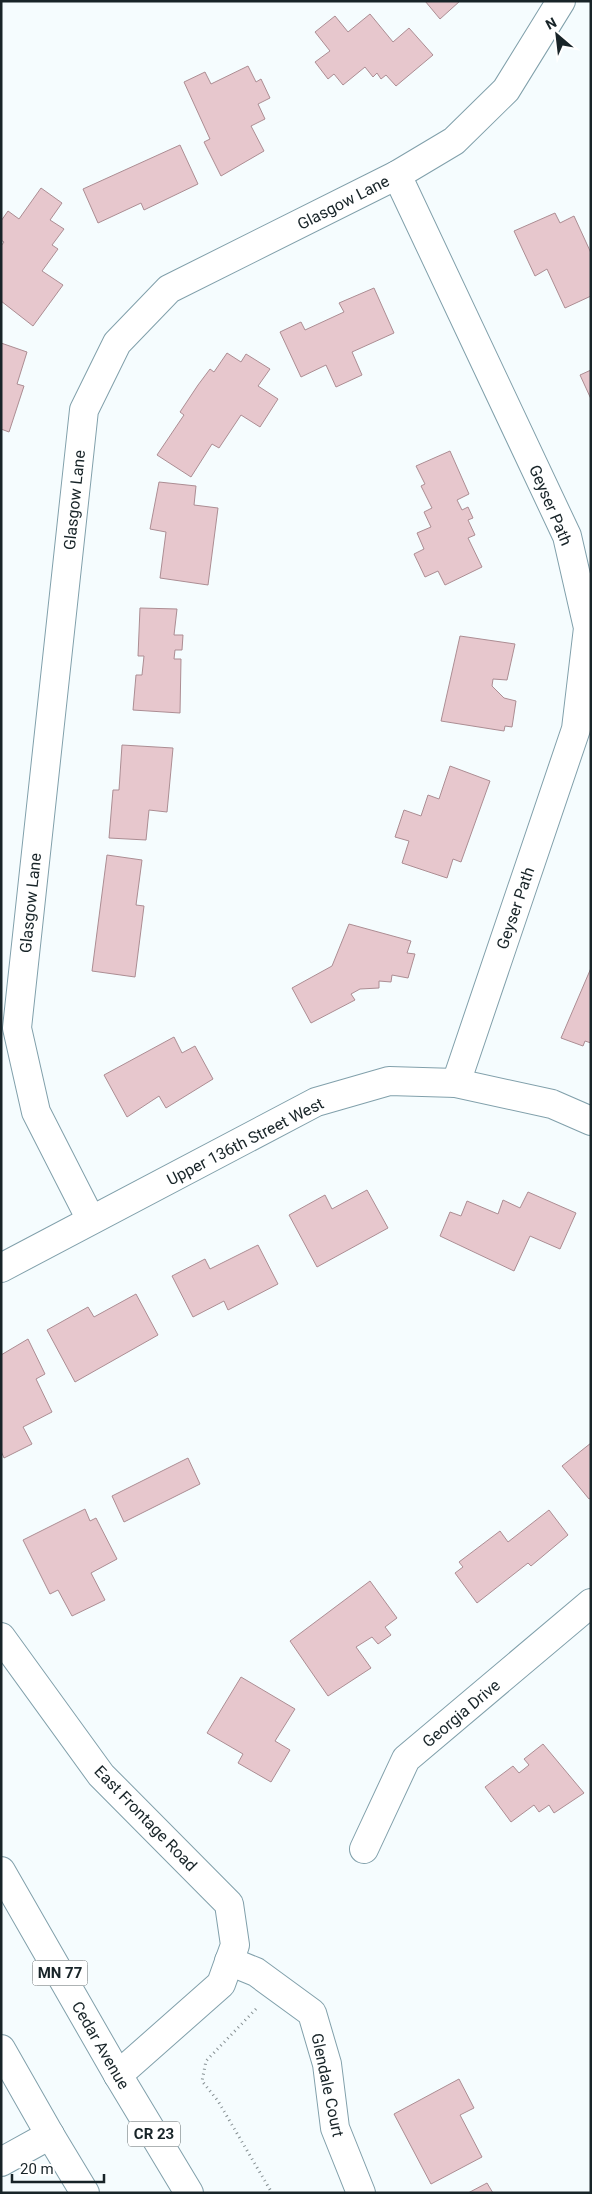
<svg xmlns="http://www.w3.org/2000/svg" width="592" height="2194" viewBox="0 0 592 2194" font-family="Roboto,sans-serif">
	<rect width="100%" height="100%" fill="#f5fcfe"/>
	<g fill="#e7c7cd" stroke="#ac8d93">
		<polygon points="425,1 460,1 440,19"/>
		<polygon points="370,14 393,42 409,28 433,55 396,86 386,75 381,79 377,73 373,77 365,67 343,85 334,74 328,79 315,62 330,51 315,32 335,16 348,32"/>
		<polygon points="248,66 256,82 261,79 270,98 258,104 265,119 251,126 264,151 221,176 204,142 210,139 184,82 205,72 211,84"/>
		<polygon points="180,145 198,184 144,210 141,203 98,223 83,189"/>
		<polygon points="41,188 62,203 50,220 64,229 52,245 58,249 42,271 63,285 33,326 1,301 1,246 4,242 1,240 1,221 8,211 19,219"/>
		<polygon points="555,213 560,223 574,216 591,253 591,296 565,308 547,269 535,276 514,231"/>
		<polygon points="374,288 394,333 352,352 362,375 336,387 326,365 301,377 280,332 301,322 305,330 344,312 339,303"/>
		<polygon points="1,343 27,352 17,384 24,386 9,432 1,429"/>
		<polygon points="227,353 241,362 246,354 270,369 258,386 278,399 260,427 241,415 219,448 212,444 191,477 157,455 184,415 180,412 198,385 210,369 214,372"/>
		<polygon points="591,370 591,399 580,375"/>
		<polygon points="450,451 469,494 457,500 462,510 468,507 473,518 468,520 475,535 468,538 482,567 445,585 438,571 425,577 414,554 424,549 417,533 431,527 424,512 432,508 421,486 425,484 416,466"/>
		<polygon points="159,482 196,486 194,505 218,508 208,585 160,578 166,532 150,529"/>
		<polygon points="140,608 177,609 174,635 183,635 182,650 175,650 174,659 181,659 180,713 133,710 136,675 142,675 144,656 138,656"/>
		<polygon points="460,636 515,644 507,680 493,679 492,686 504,698 516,701 512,727 505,726 504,731 441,721"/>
		<polygon points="122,745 173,748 167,812 149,810 146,840 109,838 113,790 119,790"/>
		<polygon points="450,766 490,781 461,862 453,859 447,878 402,863 409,841 395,837 404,810 421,816 428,795 439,799"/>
		<polygon points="107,855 142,860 136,905 144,906 135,977 92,971"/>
		<polygon points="349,924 411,941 407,953 415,954 408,978 392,975 391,982 379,981 379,988 360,989 351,994 355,1000 311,1023 292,988 332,966"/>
		<polygon points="591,968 591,1043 585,1041 583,1046 561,1038"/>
		<polygon points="174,1037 182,1053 195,1046 213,1079 166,1108 159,1096 127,1117 104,1075"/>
		<polygon points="367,1190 388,1228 317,1267 289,1215 325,1195 332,1209"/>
		<polygon points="528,1192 576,1213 560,1249 530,1236 514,1271 440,1236 450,1212 461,1216 467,1201 498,1214 503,1200 520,1208"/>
		<polygon points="258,1245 278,1284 228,1310 224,1301 193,1317 172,1276 205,1259 210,1269"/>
		<polygon points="136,1294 158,1335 75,1382 47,1330 88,1307 94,1317"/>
		<polygon points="28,1339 45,1374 36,1379 52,1412 23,1427 32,1444 4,1458 1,1451 1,1355"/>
		<polygon points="591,1443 591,1498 589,1499 562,1466"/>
		<polygon points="188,1458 200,1484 124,1522 112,1496"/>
		<polygon points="85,1509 90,1521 96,1518 117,1559 91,1573 105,1600 72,1616 58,1590 50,1594 23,1540"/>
		<polygon points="549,1510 568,1535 531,1566 528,1563 477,1603 455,1573 463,1567 459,1562 500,1531 508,1542"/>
		<polygon points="370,1581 397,1618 385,1627 391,1635 378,1644 372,1637 356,1647 371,1668 328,1696 290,1641"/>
		<polygon points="241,1677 295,1709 275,1741 290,1750 271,1782 238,1763 243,1754 207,1733"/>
		<polygon points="543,1744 584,1793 554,1813 549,1805 539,1812 534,1805 511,1822 485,1787 513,1766 519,1773 529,1765 524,1759"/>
		<polygon points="459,2079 474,2108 460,2115 482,2157 431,2184 394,2114"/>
		<polygon points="487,2183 493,2193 468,2193"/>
	</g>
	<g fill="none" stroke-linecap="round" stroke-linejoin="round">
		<defs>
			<g id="minor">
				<polyline points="397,175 567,536 588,628 576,729 456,1083"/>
				<polyline points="91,1220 36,1112 17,1028 84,410 117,343 169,289 397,175 454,141 506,90 561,1"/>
				<polyline points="1,1268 316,1102 389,1081 456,1083 552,1104 591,1121"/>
				<polyline points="1,1637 101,1775 229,1904 235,1945 221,1984 118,2075"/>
				<polyline points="364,1849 406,1759 591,1603"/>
				<polyline points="229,1961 256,1972 312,2013 327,2064 335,2128 361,2193"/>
			</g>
			<polyline id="tertiary" points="1,2162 50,2135"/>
			<g id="trunk">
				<polyline points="118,2075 189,2193"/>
				<polyline points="50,2135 85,2193"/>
			</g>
			<g id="motorway">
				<polyline points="1,1871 118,2075"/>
				<polyline points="1,2049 50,2135"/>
			</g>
		</defs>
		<use href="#minor" stroke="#81a0ab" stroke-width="30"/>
		<use href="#tertiary" stroke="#81a0ab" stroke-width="30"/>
		<use href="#trunk" stroke="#81a0ab" stroke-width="30"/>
		<use href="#motorway" stroke="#81a0ab" stroke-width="30"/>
		<polyline stroke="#869093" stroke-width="3" stroke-dasharray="1 4" stroke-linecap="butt" points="256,2009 206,2061 202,2081 218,2101 272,2193"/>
		<use href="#minor" stroke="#fff" stroke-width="28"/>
		<use href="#tertiary" stroke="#fff" stroke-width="28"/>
		<use href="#trunk" stroke="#fff" stroke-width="28"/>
		<use href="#motorway" stroke="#fff" stroke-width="28"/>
	</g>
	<g text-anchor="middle" stroke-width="4" stroke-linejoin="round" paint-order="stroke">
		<g fill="#fff" stroke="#5d6668" stroke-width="1">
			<rect x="32.5" y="1960.5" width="55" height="25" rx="4"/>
			<rect x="128" y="2121.5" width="52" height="25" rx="4"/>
		</g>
		<g font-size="15" font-weight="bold" fill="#182428">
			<text x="60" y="1978">MN 77</text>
			<text x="154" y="2139">CR 23</text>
		</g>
		<g font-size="16" fill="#182428" stroke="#fff">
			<text transform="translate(343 202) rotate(-27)" y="6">Glasgow Lane</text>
			<text transform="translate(74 500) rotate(-84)" y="6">Glasgow Lane</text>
			<text transform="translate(551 505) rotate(67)" y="6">Geyser Path</text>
			<text transform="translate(30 903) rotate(-84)" y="6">Glasgow Lane</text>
			<text transform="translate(515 908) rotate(-71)" y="6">Geyser Path</text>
			<text transform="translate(245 1141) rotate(-27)" y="6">Upper 136th Street West</text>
			<text transform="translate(461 1713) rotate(-40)" y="6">Georgia Drive</text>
			<text transform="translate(146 1818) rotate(46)" y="6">East Frontage Road</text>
			<text transform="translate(101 2045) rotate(60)" y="6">Cedar Avenue</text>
			<text transform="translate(328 2085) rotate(78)" y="6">Glendale Court</text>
		</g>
	</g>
	<rect width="592" height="2194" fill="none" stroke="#182428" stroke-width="5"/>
	<g transform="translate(557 35) rotate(332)" stroke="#ffffff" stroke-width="4" paint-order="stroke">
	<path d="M0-4L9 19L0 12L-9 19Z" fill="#182428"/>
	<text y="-8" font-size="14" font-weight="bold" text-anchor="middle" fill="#182428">N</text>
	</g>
	<path d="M12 2174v8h92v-8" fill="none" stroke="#182428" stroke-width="2.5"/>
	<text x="20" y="2174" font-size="15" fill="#182428" stroke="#ffffff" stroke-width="4" paint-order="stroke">20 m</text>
</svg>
